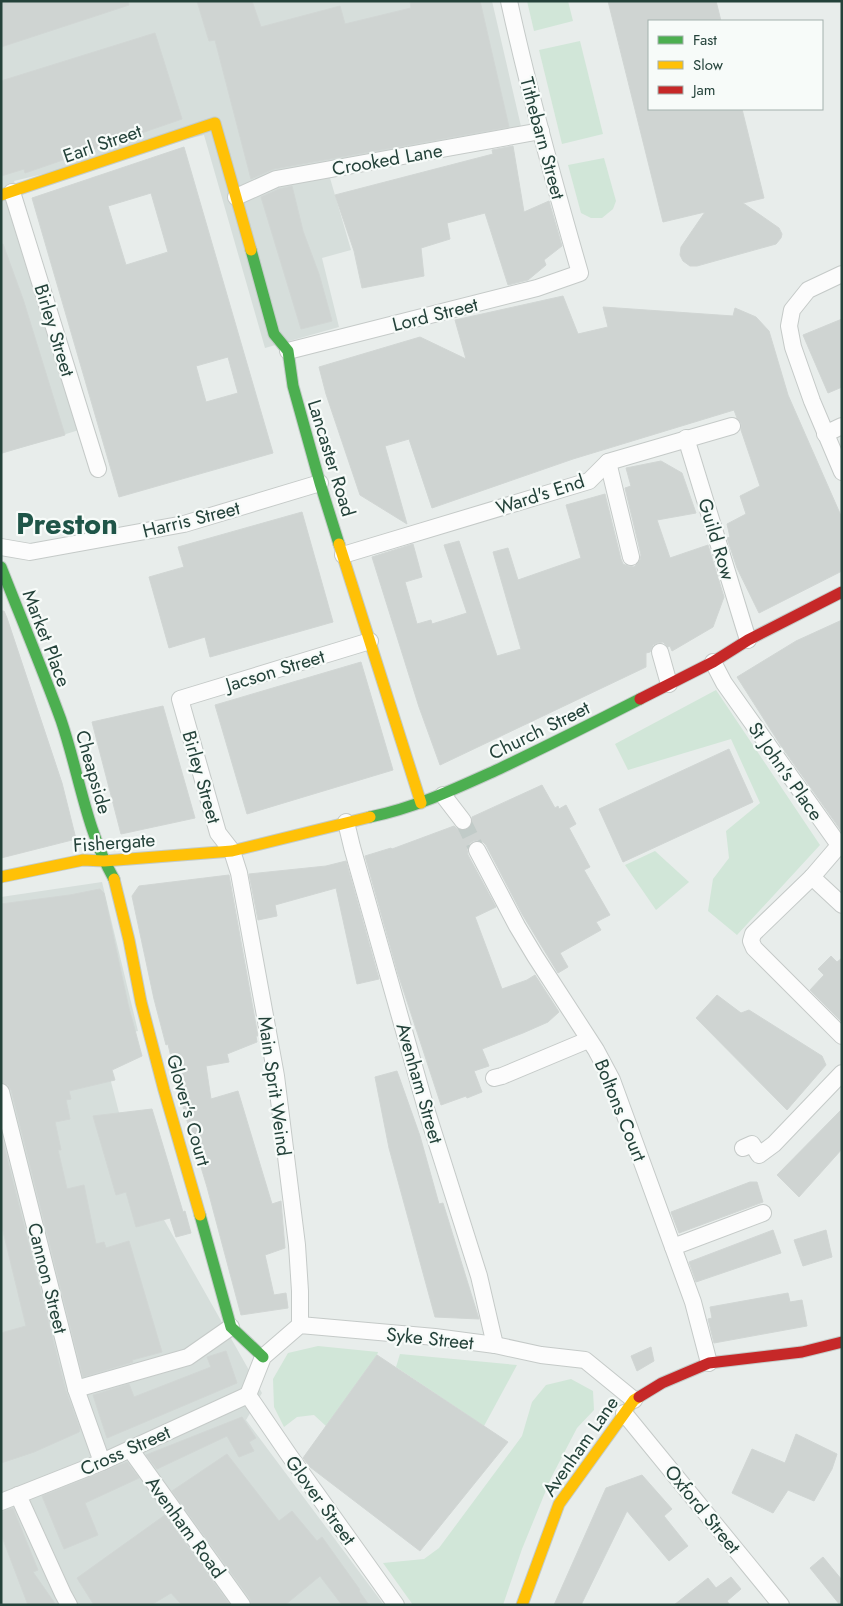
<svg xmlns="http://www.w3.org/2000/svg" width="843" height="1606" viewBox="0 0 843 1606" font-family="Jost,sans-serif">
	<rect width="100%" height="100%" fill="#e8edeb"/>
	<g fill="#d6dedb">
		<polygon points="1,1 492,1 523,135 330,178 351,250 322,258 339,327 265,348 204,135 14,181 92,426 1,454"/>
		<polygon points="102,882 138,1031 100,1039 125,1136 155,1204 262,1393 246,1420 384,1605 1,1605 1,897"/>
	</g>
	<g fill="#d1e6d8">
		<polygon points="527,1 568,1 573,21 534,31"/>
		<polygon points="580,41 603,134 562,144 539,50"/>
		<polygon points="604,158 616,201 613,209 602,218 591,218 581,213 568,165"/>
		<polygon points="716,690 820,845 737,935 708,911 713,879 729,858 726,831 760,803 731,739 628,770 615,744"/>
		<polygon points="655,851 689,882 656,910 625,865"/>
		<polygon points="318,1346 378,1352 377,1355 326,1426 314,1415 297,1417 284,1427 274,1407 273,1379 288,1353"/>
		<polygon points="400,1354 517,1365 484,1426 396,1367"/>
		<polygon points="571,1379 593,1391 594,1410 577,1428 551,1478 522,1549 503,1605 413,1605 383,1563 424,1559 439,1548 522,1436 532,1402 546,1385"/>
	</g>
	<g fill="#cfd4d2" stroke="#d1d6d4" fill-rule="evenodd">
		<polygon points="1,1 128,1 129,5 1,47"/>
		<polygon points="197,1 252,1 261,27 340,6 345,24 411,8 410,1 480,1 509,127 274,169 251,179 215,40 209,41"/>
		<polygon points="608,1 716,1 721,21 649,21 649,109 742,109 764,198 743,203 779,228 782,234 781,238 776,244 697,266 690,266 683,261 680,255 681,247 705,212 663,222"/>
		<polygon points="155,33 182,119 25,173 24,169 1,176 1,81"/>
		<polygon points="513,146 524,212 549,201 562,246 544,260 546,265 528,280 508,285 485,213 447,223 450,239 421,248 424,276 362,288 354,251 335,195 493,154 492,150"/>
		<path d="M184,147L273,453L119,497L32,198ZM151,193L168,252L126,265L108,206ZM228,357L238,393L206,402L196,366Z"/>
		<polygon points="292,186 303,231 319,274 332,321 301,329 261,197 279,189"/>
		<polygon points="1,244 3,244 23,299 65,435 1,453"/>
		<polygon points="563,296 578,334 608,327 603,307 733,316 735,308 756,317 769,331 788,395 842,518 842,571 759,613 737,568 727,538 730,537 727,524 746,514 740,496 760,486 741,430 741,423 737,418 734,410 573,459 432,508 409,439 385,446 407,524 360,495 326,394 319,367 420,337 466,359 455,320"/>
		<polygon points="842,319 842,387 828,393 803,335"/>
		<polygon points="661,461 682,473 696,513 657,520 670,558 708,545 724,597 713,627 672,651 670,646 668,647 663,642 657,643 653,645 650,652 646,653 646,667 440,765 419,707 372,557 413,544 422,577 405,582 417,624 431,620 432,624 467,613 444,545 459,541 497,656 521,649 493,552 508,548 518,580 581,558 566,505 605,494 621,559 623,564 628,566 634,567 640,560 641,555 625,488 631,486 626,468"/>
		<polygon points="302,512 333,622 210,657 205,637 169,648 149,577 184,567 178,547"/>
		<polygon points="1,611 4,611 7,618 62,783 76,839 1,858"/>
		<polygon points="842,620 842,832 781,746 737,677 796,641"/>
		<polygon points="361,662 393,770 247,814 215,705"/>
		<polygon points="163,706 195,818 121,834 92,722"/>
		<polygon points="729,749 753,802 623,862 599,809"/>
		<polygon points="542,785 555,808 558,806 559,809 566,805 576,824 569,828 590,867 584,870 610,915 596,922 601,930 560,953 568,967 558,973 522,914 486,845 483,842 478,840 473,841 469,844 467,849 468,855 496,907 475,917 502,989 527,980 535,975 559,1012 548,1022 523,1033 482,1049 489,1066 474,1071 482,1092 467,1098 466,1096 441,1105 398,974 365,856 391,848 392,849 454,826 459,830 465,831 472,825 472,817"/>
		<polygon points="346,861 379,979 357,984 336,888 275,905 277,916 258,920 249,874 326,866"/>
		<polygon points="229,875 258,1036 256,1036 257,1042 227,1054 229,1062 206,1066 211,1099 238,1091 272,1204 281,1201 285,1248 265,1255 274,1295 286,1293 288,1308 241,1315 207,1187 180,1097 168,1044 166,1045 154,999 132,896 139,886"/>
		<polygon points="100,889 104,893 128,1004 142,1056 112,1070 115,1080 69,1091 71,1099 66,1100 70,1119 55,1122 61,1150 58,1150 67,1189 84,1185 96,1244 104,1242 106,1248 129,1241 162,1352 132,1360 133,1362 83,1377 11,1090 8,1085 1,1082 1,904 70,895"/>
		<polygon points="831,956 837,962 842,958 842,1022 810,990 824,975 818,969"/>
		<polygon points="717,995 741,1013 749,1010 822,1056 826,1065 787,1110 696,1018"/>
		<polygon points="397,1071 420,1136 439,1204 443,1203 479,1319 435,1317 389,1148 375,1077"/>
		<polygon points="152,1109 183,1212 185,1211 191,1233 176,1237 170,1218 136,1227 126,1192 116,1195 93,1116"/>
		<polygon points="842,1109 842,1149 799,1197 777,1175"/>
		<polygon points="1,1134 66,1391 80,1429 79,1432 34,1452 1,1463 1,1333 26,1326 1,1223"/>
		<polygon points="750,1182 757,1182 763,1202 679,1233 671,1212"/>
		<polygon points="773,1230 781,1253 696,1282 689,1262"/>
		<polygon points="826,1230 832,1257 803,1266 794,1240"/>
		<polygon points="788,1293 790,1302 802,1300 807,1326 714,1343 708,1319 712,1318 710,1307"/>
		<polygon points="651,1347 654,1361 637,1371 631,1356"/>
		<polygon points="226,1351 237,1383 107,1438 93,1395 129,1384 134,1397 211,1367 207,1357"/>
		<polygon points="377,1355 508,1442 420,1551 310,1467 303,1458"/>
		<polygon points="242,1417 256,1438 249,1442 254,1451 239,1457 227,1436 157,1469 146,1455"/>
		<polygon points="796,1434 837,1454 832,1469 814,1501 788,1490 773,1513 732,1493 752,1449 785,1463"/>
		<polygon points="227,1454 279,1521 292,1511 317,1541 322,1537 360,1590 359,1591 369,1605 342,1605 320,1576 285,1605 252,1605 250,1599 172,1491"/>
		<polygon points="127,1462 139,1478 85,1503 98,1535 64,1549 42,1496"/>
		<polygon points="642,1475 672,1509 664,1516 688,1546 669,1561 627,1511 581,1605 554,1605 606,1488"/>
		<polygon points="13,1508 38,1570 33,1572 56,1605 28,1605 1,1534 1,1512"/>
		<polygon points="165,1515 230,1605 182,1605 171,1593 151,1605 94,1605 77,1578"/>
		<polygon points="823,1557 842,1580 842,1605 840,1605 810,1568"/>
		<polygon points="731,1577 741,1589 727,1601 730,1605 674,1605 708,1578 716,1588"/>
	</g>
	<g fill="none" stroke-linecap="round" stroke-linejoin="round">
		<polyline stroke="#c1cbc8" stroke-width="16" stroke-dasharray="16 8" stroke-linecap="butt" points="463,821 477,850"/>
		<defs>
			<g id="street">
				<polyline points="12,192 98,469"/>
				<polyline points="236,197 276,179 541,131"/>
				<polyline points="842,274 808,290 792,310 789,326 793,347 812,401 842,472"/>
				<path d="M288,351L537,288L580,273C554,183 529,93 509,1"/>
				<polyline points="825,434 842,426"/>
				<polyline points="686,438 748,640"/>
				<polyline points="608,462 631,557"/>
				<polyline points="1,547 30,552 184,524 320,483"/>
				<polyline points="343,555 589,481 608,462 732,426"/>
				<polyline points="660,652 669,684"/>
				<polyline points="713,662 724,683 839,845"/>
				<polyline points="443,795 463,821"/>
				<polyline points="346,822 352,847 427,1112 479,1276 495,1345"/>
				<polyline points="842,842 812,877 753,934 751,941 754,948 842,1036"/>
				<polyline points="477,850 517,926 535,956 596,1050 612,1080 693,1302 709,1363"/>
				<polyline points="812,877 842,905"/>
				<polyline points="494,1078 502,1076 588,1040"/>
				<polyline points="1,1092 76,1389 102,1462"/>
				<polyline points="743,1148 752,1144 759,1155 774,1144 842,1073"/>
				<polyline points="673,1247 763,1213"/>
				<polyline points="300,1325 300,1291 297,1245 276,1076 239,873 232,851 218,833 180,699 370,641"/>
				<polyline points="76,1389 188,1357 231,1327"/>
				<polyline points="248,1395 263,1357 300,1325 435,1337 495,1345 541,1355 585,1360 634,1400"/>
				<polyline points="248,1395 289,1455 396,1605"/>
				<polyline points="624,1413 781,1605"/>
				<polyline points="130,1449 242,1605"/>
				<polyline points="18,1495 63,1594 69,1605"/>
				<polyline points="1,1502 102,1462 248,1395"/>
			</g>
			<g id="fast">
				<polyline points="251,250 274,334 288,351 293,386 320,483 339,544"/>
				<path d="M1,567C21,618 42,668 61,720C79,773 86,830 114,879"/>
				<path d="M370,817C415,808 457,788 499,769C547,746 593,723 640,699"/>
				<polyline points="200,1215 231,1327 263,1357"/>
			</g>
			<g id="slow">
				<polyline points="1,195 215,123 251,250"/>
				<polyline points="339,544 421,803"/>
				<polyline points="1,877 83,860 104,861 232,851 370,817"/>
				<polyline points="114,879 129,940 141,1002 164,1090 200,1215"/>
				<polyline points="522,1605 559,1504 634,1400 639,1397"/>
			</g>
			<g id="jam">
				<polyline points="640,699 713,662 748,640 842,592"/>
				<polyline points="639,1397 662,1383 709,1363 802,1352 842,1342"/>
			</g>
		</defs>
		<use href="#street" stroke="#c5cac8" stroke-width="18"/>
		<use href="#fast" stroke="#c3cbc8" stroke-width="13"/>
		<use href="#slow" stroke="#c3cbc8" stroke-width="13"/>
		<use href="#jam" stroke="#c3cbc8" stroke-width="13"/>
		<use href="#street" stroke="#fcfcfc" stroke-width="16"/>
		<use href="#fast" stroke="#4caf50" stroke-width="11"/>
		<use href="#slow" stroke="#ffc107" stroke-width="11"/>
		<use href="#jam" stroke="#c62828" stroke-width="11"/>
	</g>
	<g text-anchor="middle" stroke-width="4.5" stroke-linejoin="round" paint-order="stroke">
		<g font-size="19" fill="#24423a" stroke="#f7fbf9">
			<text transform="translate(543 138) rotate(75)" y="7">Tithebarn Street</text>
			<text transform="translate(102 143) rotate(-19)" y="7">Earl Street</text>
			<text transform="translate(387 159) rotate(-10)" y="7">Crooked Lane</text>
			<text transform="translate(435 314) rotate(-14)" y="7">Lord Street</text>
			<text transform="translate(55 330) rotate(73)" y="7">Birley Street</text>
			<text transform="translate(332 458) rotate(73)" y="7">Lancaster Road</text>
			<text transform="translate(540 494) rotate(-18)" y="7">Ward's End</text>
			<text transform="translate(191 519) rotate(-14)" y="7">Harris Street</text>
			<text transform="translate(717 539) rotate(73)" y="7">Guild Row</text>
			<text transform="translate(47 638) rotate(69)" y="7">Market Place</text>
			<text transform="translate(275 670) rotate(-17)" y="7">Jacson Street</text>
			<text transform="translate(539 730) rotate(-26)" y="7">Church Street</text>
			<text transform="translate(786 771) rotate(55)" y="7">St John's Place</text>
			<text transform="translate(94 772) rotate(74)" y="7">Cheapside</text>
			<text transform="translate(202 777) rotate(74)" y="7">Birley Street</text>
			<text transform="translate(114 842) rotate(-4)" y="7">Fishergate</text>
			<text transform="translate(420 1083) rotate(74)" y="7">Avenham Street</text>
			<text transform="translate(275 1086) rotate(82)" y="7">Main Sprit Weind</text>
			<text transform="translate(189 1110) rotate(74)" y="7">Glover's Court</text>
			<text transform="translate(621 1110) rotate(68)" y="7">Boltons Court</text>
			<text transform="translate(48 1278) rotate(76)" y="7">Cannon Street</text>
			<text transform="translate(430 1338) rotate(6)" y="7">Syke Street</text>
			<text transform="translate(580 1446) rotate(-55)" y="7">Avenham Lane</text>
			<text transform="translate(125 1450) rotate(-24)" y="7">Cross Street</text>
			<text transform="translate(321 1500) rotate(54)" y="7">Glover Street</text>
			<text transform="translate(703 1509) rotate(51)" y="7">Oxford Street</text>
			<text transform="translate(186 1527) rotate(54)" y="7">Avenham Road</text>
		</g>
		<g font-size="29" font-weight="bold" fill="#1f5548" stroke="#f7fbf9">
			<text x="67" y="534">Preston</text>
		</g>
	</g>
	<rect width="843" height="1606" fill="none" stroke="#24423a" stroke-width="5"/>
	<rect x="648" y="20" width="175" height="90" fill="#f7fbf9" stroke="#a3b1ad"/>
	<rect x="658" y="36" width="25" height="8" fill="#4caf50" stroke="#a3b1ad"/>
	<text x="693" y="45" font-size="15" fill="#24423a">Fast</text>
	<rect x="658" y="61" width="25" height="8" fill="#ffc107" stroke="#a3b1ad"/>
	<text x="693" y="70" font-size="15" fill="#24423a">Slow</text>
	<rect x="658" y="86" width="25" height="8" fill="#c62828" stroke="#a3b1ad"/>
	<text x="693" y="95" font-size="15" fill="#24423a">Jam</text>
</svg>
